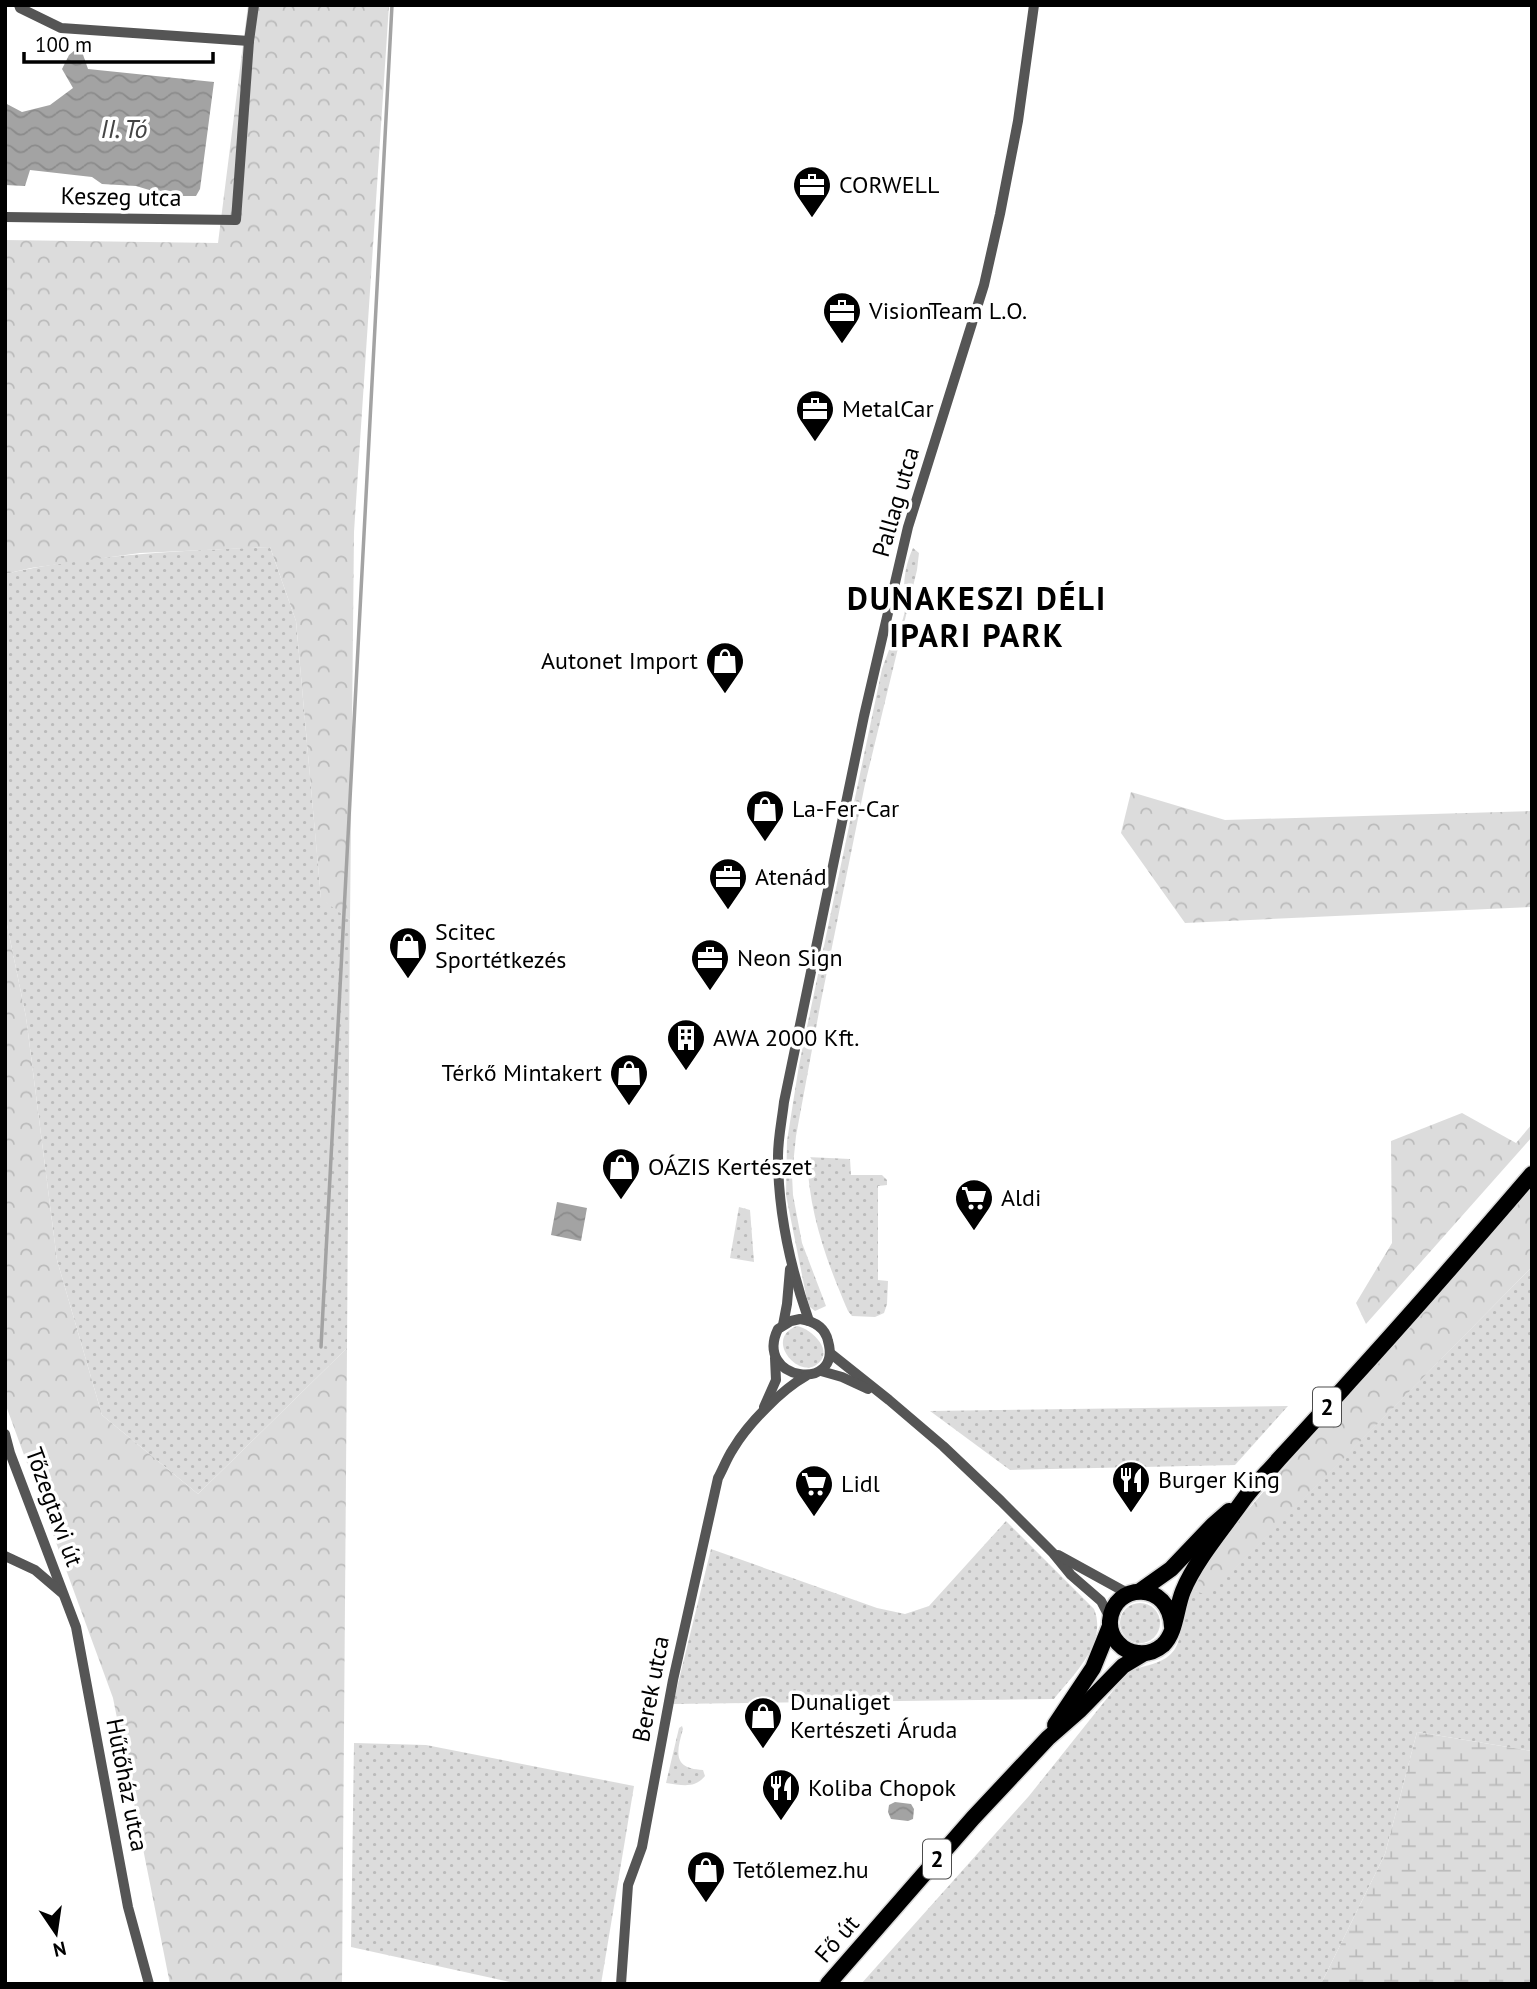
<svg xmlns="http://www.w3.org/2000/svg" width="1537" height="1989" viewBox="0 0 1537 1989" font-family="'PT Sans',sans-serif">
	<defs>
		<pattern id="grass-dots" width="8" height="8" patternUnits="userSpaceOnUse" patternTransform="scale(1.75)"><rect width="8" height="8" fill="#dcdcdc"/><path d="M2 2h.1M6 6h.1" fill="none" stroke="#bbb" stroke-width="1.8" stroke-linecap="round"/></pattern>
		<pattern id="forest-crowns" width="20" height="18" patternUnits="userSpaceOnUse" patternTransform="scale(1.75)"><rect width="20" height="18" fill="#dcdcdc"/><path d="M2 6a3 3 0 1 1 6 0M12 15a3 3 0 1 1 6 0" fill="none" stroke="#bbb"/></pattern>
		<pattern id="wetland-marsh" width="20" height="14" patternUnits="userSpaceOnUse" patternTransform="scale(1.75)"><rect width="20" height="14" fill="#dcdcdc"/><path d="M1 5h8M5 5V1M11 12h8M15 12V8" fill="none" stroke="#bbb"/></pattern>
		<pattern id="water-waves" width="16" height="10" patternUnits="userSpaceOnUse" patternTransform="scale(1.75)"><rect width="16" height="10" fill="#a3a3a3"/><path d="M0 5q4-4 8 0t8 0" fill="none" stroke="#8b8b8b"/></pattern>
	</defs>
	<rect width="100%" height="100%" fill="#fff"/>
	<g fill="url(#grass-dots)">
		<path d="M270,547L296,621L321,898L350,920L347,1348L198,1494L102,1415L57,1260L26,1017L5,915V574C93,554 181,551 270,547Z"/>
		<path d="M913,548L919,553L917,570L865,784L821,1001L796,1136L792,1175L793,1195L802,1243L826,1306L815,1311L810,1307L806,1295L786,1195L787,1141L799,1065L882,669L893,639L896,638C899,629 906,615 905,605C903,584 904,568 913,548Z"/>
		<path d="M807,1157L850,1159L851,1175H882L887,1180V1185L878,1186V1280L888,1281L887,1304L884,1313L875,1317L852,1316L848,1311C826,1260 809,1213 807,1157Z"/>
		<polygon points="739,1207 750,1210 754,1262 730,1258"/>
		<path d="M1532,1267V1751L1417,1732L1385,1854L1321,1984H861L1029,1796L1128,1672C1140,1666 1156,1665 1166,1658C1181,1648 1180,1633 1182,1617C1183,1608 1187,1599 1190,1590L1209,1594Z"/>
		<path d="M797,1326C812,1329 836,1352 816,1365C797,1378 764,1338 797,1326Z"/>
		<polygon points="1288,1406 1235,1465 1010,1470 930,1411"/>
		<path d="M1006,1521L1094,1609C1108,1643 1073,1675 1054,1699L673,1704L711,1549L877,1608L905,1614L929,1606Z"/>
		<circle cx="1140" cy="1623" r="20"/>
		<path d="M682,1726L683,1729C676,1753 673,1769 703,1770L705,1776C694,1789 682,1785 666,1783L679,1728Z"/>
		<polygon points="354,1743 426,1745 634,1786 601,1984 519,1984 351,1947"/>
	</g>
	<g fill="url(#forest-crowns)">
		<polygon points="248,5 389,5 354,532 350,920 321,899 296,621 270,547 140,553 31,568 5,574 5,240 218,243"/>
		<polygon points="1131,792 1225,820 1532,811 1532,907 1185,923 1121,833"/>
		<polygon points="5,915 26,1017 57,1260 102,1415 198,1494 347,1348 342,1984 170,1984 113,1698 5,1403"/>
		<polygon points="1462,1113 1516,1143 1532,1124 1532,1137 1366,1324 1356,1303 1392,1243 1391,1141"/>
		<polygon points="1532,1187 1532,1267 1209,1595 1190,1590 1213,1554 1241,1518 1331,1413"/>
	</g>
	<polygon fill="url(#wetland-marsh)" points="1417,1732 1532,1751 1532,1984 1321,1984 1385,1854"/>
	<g fill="url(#water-waves)">
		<polygon points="80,46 88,69 214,82 200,189 196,196 181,196 171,192 156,192 136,186 102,184 92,177 30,170 25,186 5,185 5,103 22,112 50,105 73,88 62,69 69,55"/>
		<polygon points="557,1202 587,1208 581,1241 551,1235"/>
		<polygon points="895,1802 911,1804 914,1809 913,1819 908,1821 891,1819 888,1812 889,1805"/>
	</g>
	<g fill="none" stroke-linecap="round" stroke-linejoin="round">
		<polyline stroke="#a3a3a3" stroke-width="3.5" points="321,1347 392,5"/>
		<defs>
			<g id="primary">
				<polyline points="1140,1591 1171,1569 1213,1525 1229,1511"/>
				<path d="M1172,1627C1170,1580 1113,1582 1110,1621C1109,1638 1123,1652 1138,1653C1147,1654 1156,1651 1163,1645C1176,1633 1176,1608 1183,1591C1195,1561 1225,1526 1244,1499C1254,1485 1268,1472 1279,1459C1303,1433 1327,1407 1350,1381C1412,1313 1472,1244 1532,1174"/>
				<polyline points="1055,1725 1093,1668 1110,1626"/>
				<polyline points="828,1984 973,1818 1048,1738 1080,1710 1123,1666 1143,1654"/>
			</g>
		</defs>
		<use href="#primary" stroke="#dbdbdb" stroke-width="19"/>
		<g stroke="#555" stroke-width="10">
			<polyline points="19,5 20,8 61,28 249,41"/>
			<polyline points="5,217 236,220 249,41 254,5"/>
			<path d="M800,1319C813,1321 825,1327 828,1341C843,1393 753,1381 778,1329L791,1321Z"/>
			<path d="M809,1321C790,1267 778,1213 778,1156C778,1138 782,1120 784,1102L864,716L908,527L984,285L1000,214L1018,121L1034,5"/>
			<polyline points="783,1325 787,1304 790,1269"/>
			<polyline points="830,1353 889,1400 943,1446 1001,1501 1053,1553 1071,1575 1101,1601 1110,1618"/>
			<polyline points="821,1371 842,1377 868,1389"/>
			<polyline points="764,1407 776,1380 775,1358"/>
			<polyline points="5,1434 10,1453 76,1627 128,1907 149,1984"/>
			<polyline points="1058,1555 1129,1594"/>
			<polyline points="5,1556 35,1570 62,1593"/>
			<path d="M621,1984L628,1885L642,1847L673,1680L718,1478C723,1469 727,1458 733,1449C748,1424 781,1390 806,1376"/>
		</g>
		<use href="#primary" stroke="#000" stroke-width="16"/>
	</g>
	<defs>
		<symbol id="office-pin" viewBox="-11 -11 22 30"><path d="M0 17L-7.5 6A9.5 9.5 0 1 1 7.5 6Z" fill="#000" stroke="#fff"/><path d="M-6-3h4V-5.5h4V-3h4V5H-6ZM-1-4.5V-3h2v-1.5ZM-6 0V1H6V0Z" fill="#fff"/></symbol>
		<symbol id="shop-pin" viewBox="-11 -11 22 30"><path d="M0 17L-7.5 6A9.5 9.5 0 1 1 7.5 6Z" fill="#000" stroke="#fff"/><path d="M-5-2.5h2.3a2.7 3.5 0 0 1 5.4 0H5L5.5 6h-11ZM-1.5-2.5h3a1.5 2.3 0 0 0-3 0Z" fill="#fff"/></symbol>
		<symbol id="building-pin" viewBox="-11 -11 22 30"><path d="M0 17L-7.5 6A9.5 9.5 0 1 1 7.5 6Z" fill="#000" stroke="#fff"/><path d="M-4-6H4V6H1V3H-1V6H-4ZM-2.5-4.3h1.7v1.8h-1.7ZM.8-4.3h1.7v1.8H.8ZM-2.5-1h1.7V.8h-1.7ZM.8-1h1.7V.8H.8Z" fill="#fff"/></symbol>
		<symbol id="supermarket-pin" viewBox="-11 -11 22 30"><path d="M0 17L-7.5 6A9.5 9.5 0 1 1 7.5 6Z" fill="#000" stroke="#fff"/><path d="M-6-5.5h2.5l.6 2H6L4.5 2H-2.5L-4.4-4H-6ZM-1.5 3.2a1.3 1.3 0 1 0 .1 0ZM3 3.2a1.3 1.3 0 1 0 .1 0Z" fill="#fff"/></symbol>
		<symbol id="restaurant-pin" viewBox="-11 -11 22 30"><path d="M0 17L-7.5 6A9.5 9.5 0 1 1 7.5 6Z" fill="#000" stroke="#fff"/><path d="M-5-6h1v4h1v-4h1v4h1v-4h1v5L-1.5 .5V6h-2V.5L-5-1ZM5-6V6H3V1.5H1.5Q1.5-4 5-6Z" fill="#fff"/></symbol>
	</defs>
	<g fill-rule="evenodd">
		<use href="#office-pin" x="790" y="163" width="44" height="60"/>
		<use href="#office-pin" x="820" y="289" width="44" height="60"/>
		<use href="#office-pin" x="793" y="387" width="44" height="60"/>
		<use href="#shop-pin" x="703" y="639" width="44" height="60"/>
		<use href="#shop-pin" x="743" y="787" width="44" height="60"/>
		<use href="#office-pin" x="706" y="855" width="44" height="60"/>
		<use href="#shop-pin" x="386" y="924" width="44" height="60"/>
		<use href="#office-pin" x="688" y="936" width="44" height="60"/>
		<use href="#building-pin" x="664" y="1016" width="44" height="60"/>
		<use href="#shop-pin" x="607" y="1051" width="44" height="60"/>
		<use href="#shop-pin" x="599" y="1145" width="44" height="60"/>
		<use href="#supermarket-pin" x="952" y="1176" width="44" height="60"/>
		<use href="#restaurant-pin" x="1109" y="1458" width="44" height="60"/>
		<use href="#supermarket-pin" x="792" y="1462" width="44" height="60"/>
		<use href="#shop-pin" x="741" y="1694" width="44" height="60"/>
		<use href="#restaurant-pin" x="759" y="1766" width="44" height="60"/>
		<use href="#shop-pin" x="684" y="1848" width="44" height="60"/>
	</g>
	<g text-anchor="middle" stroke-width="7" stroke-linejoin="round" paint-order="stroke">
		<g fill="#fff" stroke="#4c4c4c" stroke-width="2">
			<rect x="1313" y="1387.5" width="28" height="39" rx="5"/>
			<rect x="923" y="1839.5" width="28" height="39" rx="5"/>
		</g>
		<g font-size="23" font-weight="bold" fill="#000">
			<text x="1327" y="1415">2</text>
			<text x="937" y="1867">2</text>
		</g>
		<g font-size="24" fill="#000" stroke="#fff" text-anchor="start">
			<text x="839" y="193">CORWELL</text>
			<text x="869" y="319">VisionTeam L.O.</text>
			<text x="842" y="417">MetalCar</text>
			<text x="698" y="669" text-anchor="end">Autonet Import</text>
			<text x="792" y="817">La-Fer-Car</text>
			<text x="755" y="885">Atenád</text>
			<text x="435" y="940">Scitec<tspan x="435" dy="28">Sportétkezés</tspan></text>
			<text x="737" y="966">Neon Sign</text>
			<text x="713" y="1046">AWA 2000 Kft.</text>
			<text x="602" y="1081" text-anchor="end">Térkő Mintakert</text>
			<text x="648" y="1175">OÁZIS Kertészet</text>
			<text x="1001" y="1206">Aldi</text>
			<text x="1158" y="1488">Burger King</text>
			<text x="841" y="1492">Lidl</text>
			<text x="790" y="1710">Dunaliget<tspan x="790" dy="28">Kertészeti Áruda</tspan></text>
			<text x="808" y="1796">Koliba Chopok</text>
			<text x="733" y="1878">Tetőlemez.hu</text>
		</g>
		<g font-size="24" fill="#000" stroke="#fff">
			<text transform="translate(121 197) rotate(1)" y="8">Keszeg utca</text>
			<text transform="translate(896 502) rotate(-74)" y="8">Pallag utca</text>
			<text transform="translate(54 1507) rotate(70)" y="8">Tőzegtavi út</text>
			<text transform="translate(651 1689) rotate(-79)" y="8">Berek utca</text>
			<text transform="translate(127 1785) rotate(79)" y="8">Hűtőház utca</text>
			<text transform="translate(837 1939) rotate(-49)" y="8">Fő út</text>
		</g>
		<g font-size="26" font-style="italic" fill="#444" stroke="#fff">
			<text x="124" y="138">II. Tó</text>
		</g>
		<g font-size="32" font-weight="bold" letter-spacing="2" fill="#000" stroke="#fff">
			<text x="977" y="610">DUNAKESZI DÉLI<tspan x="977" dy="37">IPARI PARK</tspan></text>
		</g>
	</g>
	<rect width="1537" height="1989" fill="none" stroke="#000000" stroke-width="14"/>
	<g transform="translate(56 1933) rotate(167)" stroke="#ffffff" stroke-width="5" paint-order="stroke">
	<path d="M0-5L12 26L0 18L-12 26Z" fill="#000000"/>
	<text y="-10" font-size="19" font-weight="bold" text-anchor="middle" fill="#000000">N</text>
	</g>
	<path d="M24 52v10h189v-10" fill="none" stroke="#000000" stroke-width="3.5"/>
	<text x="35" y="52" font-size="21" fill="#000000" stroke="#ffffff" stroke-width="5" paint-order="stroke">100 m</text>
</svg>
